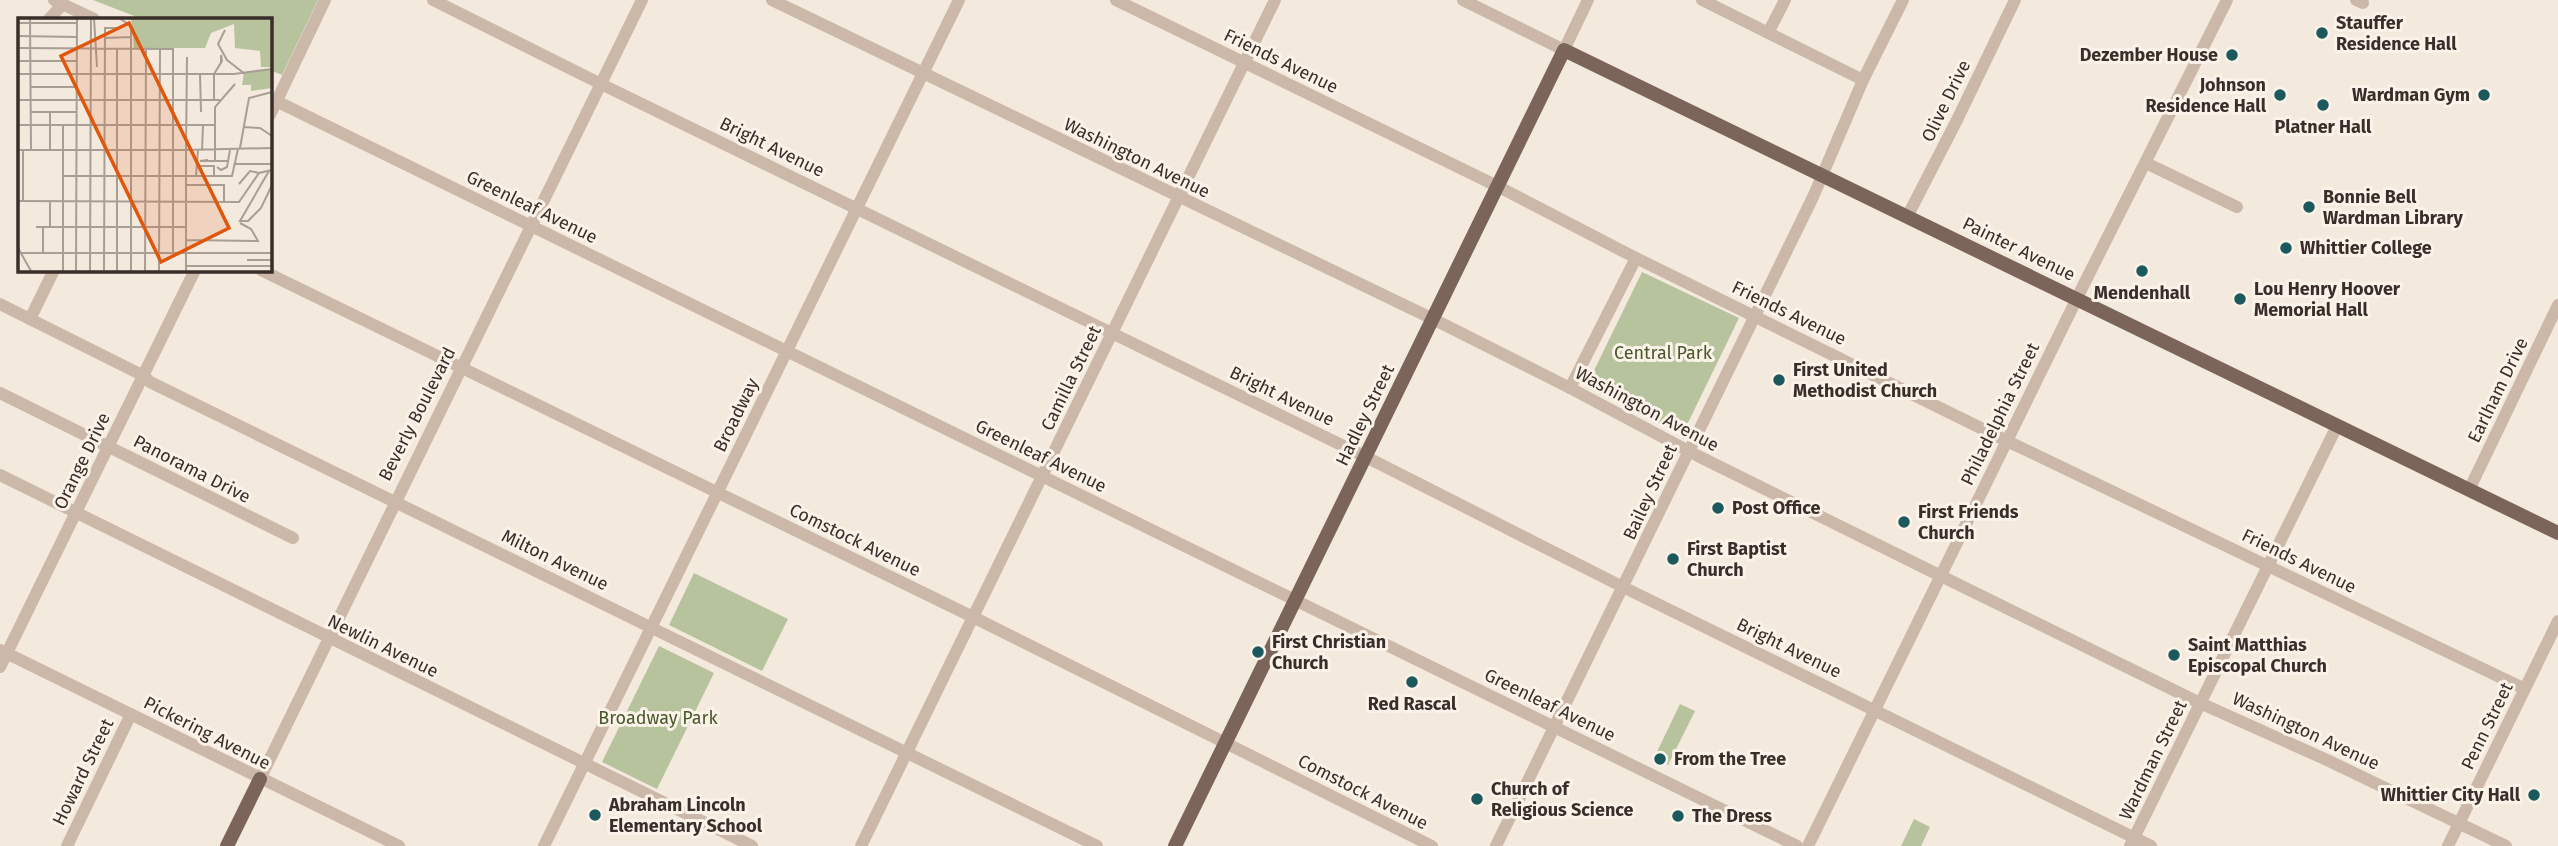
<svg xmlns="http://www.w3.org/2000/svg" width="2558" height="846" viewBox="0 0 2558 846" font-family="'Fira Sans',sans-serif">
	<rect width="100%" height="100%" fill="#f3e9dd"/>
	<g fill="#b7c39c">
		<polygon points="93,0 318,0 282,75 270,70 270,19 142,19"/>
		<polygon points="1642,272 1739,318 1682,435 1586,387"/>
		<polygon points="694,573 788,619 762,671 669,625"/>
		<polygon points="659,646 714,673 657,789 602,762"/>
		<polygon points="1680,704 1695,711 1668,765 1654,758"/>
		<polygon points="1914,819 1930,827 1921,846 1901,846"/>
	</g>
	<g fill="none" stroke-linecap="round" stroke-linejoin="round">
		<g stroke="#ccb8a9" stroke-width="12">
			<polyline points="54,0 94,19"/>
			<polyline points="433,0 601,84 1366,457 1623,587 2151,846"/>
			<polyline points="772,0 1433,319 1570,388 1698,456 1941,576 2200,703 2327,760 2506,846"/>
			<polyline points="1116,0 1499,187 1636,258 2007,441 2525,689"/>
			<polyline points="1463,0 1564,50 1588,0"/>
			<polyline points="1702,0 1863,80"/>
			<polyline points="2356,0 2363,3"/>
			<polyline points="49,19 63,4"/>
			<polyline points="1768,33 1785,0"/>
			<polyline points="270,98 1797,846"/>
			<polyline points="270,115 325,0"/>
			<polyline points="2146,163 2237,207"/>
			<polyline points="1907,217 1957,120 2015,0"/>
			<polyline points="261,270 973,617 1432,846"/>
			<polyline points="0,304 144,376 150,382 1097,846"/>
			<polyline points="30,319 54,270"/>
			<polyline points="1570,388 1636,258"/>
			<polyline points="0,393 293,538"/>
			<polyline points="0,475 752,846"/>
			<polyline points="2469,490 2558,305"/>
			<polyline points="0,650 399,846"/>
			<polyline points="0,667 195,270"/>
			<polyline points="260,779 642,0"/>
			<polyline points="67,846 131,714"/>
			<polyline points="544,846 959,0"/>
			<polyline points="861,846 1275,0"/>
			<polyline points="1496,846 1813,197 1863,80 1903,0"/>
			<polyline points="1808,846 2085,282 2227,0"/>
			<polyline points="2130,846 2337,426"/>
			<polyline points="2448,846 2558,621"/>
		</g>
		<g stroke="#7b6459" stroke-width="14">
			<polyline points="227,846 260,779"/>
			<polyline points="1175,846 1564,50 2558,533"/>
		</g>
	</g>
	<g fill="#1c595c" stroke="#fbf3ea" stroke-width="2.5">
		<circle cx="2322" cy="33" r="7"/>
		<circle cx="2232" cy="55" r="7"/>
		<circle cx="2280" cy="95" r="7"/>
		<circle cx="2484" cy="95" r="7"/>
		<circle cx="2323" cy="105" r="7"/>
		<circle cx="2309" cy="207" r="7"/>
		<circle cx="2286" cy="248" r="7"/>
		<circle cx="2142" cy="271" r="7"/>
		<circle cx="2240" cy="299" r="7"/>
		<circle cx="1779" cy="380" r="7"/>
		<circle cx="1718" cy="508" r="7"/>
		<circle cx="1904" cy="522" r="7"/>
		<circle cx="1673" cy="559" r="7"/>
		<circle cx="1258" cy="652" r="7"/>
		<circle cx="2174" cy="655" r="7"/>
		<circle cx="1412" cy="682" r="7"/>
		<circle cx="1660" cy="759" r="7"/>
		<circle cx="2534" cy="795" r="7"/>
		<circle cx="1477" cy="799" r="7"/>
		<circle cx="595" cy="815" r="7"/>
		<circle cx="1678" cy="816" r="7"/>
	</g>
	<g text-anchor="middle" stroke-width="6" stroke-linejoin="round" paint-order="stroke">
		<g font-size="18" font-weight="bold" fill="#392e29" stroke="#fbf3ea" text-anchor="start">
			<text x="2336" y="29">Stauffer<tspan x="2336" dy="21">Residence Hall</tspan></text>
			<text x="2218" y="61" text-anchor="end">Dezember House</text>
			<text x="2266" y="91" text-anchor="end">Johnson<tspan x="2266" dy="21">Residence Hall</tspan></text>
			<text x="2470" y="101" text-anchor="end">Wardman Gym</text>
			<text x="2323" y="133" text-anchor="middle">Platner Hall</text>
			<text x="2323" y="203">Bonnie Bell<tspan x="2323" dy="21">Wardman Library</tspan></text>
			<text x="2300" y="254">Whittier College</text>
			<text x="2254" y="295">Lou Henry Hoover<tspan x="2254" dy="21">Memorial Hall</tspan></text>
			<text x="2142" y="299" text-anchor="middle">Mendenhall</text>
			<text x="1793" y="376">First United<tspan x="1793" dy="21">Methodist Church</tspan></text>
			<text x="1732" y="514">Post Office</text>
			<text x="1918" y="518">First Friends<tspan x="1918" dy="21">Church</tspan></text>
			<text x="1687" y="555">First Baptist<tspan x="1687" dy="21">Church</tspan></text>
			<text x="1272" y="648">First Christian<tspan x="1272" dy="21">Church</tspan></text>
			<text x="2188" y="651">Saint Matthias<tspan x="2188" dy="21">Episcopal Church</tspan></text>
			<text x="1412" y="710" text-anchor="middle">Red Rascal</text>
			<text x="1674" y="765">From the Tree</text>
			<text x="1491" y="795">Church of<tspan x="1491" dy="21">Religious Science</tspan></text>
			<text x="2520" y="801" text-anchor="end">Whittier City Hall</text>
			<text x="609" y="811">Abraham Lincoln<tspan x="609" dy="21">Elementary School</tspan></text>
			<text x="1692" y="822">The Dress</text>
		</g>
		<g font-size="18" fill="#392e29" stroke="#fbf3ea">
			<text transform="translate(1281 61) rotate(26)" y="6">Friends Avenue</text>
			<text transform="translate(1946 101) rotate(-64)" y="6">Olive Drive</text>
			<text transform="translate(772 147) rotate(26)" y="6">Bright Avenue</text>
			<text transform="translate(1137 158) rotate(26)" y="6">Washington Avenue</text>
			<text transform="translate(532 207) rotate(26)" y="6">Greenleaf Avenue</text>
			<text transform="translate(2019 249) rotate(26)" y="6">Painter Avenue</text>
			<text transform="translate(1789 313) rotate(26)" y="6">Friends Avenue</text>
			<text transform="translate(1071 378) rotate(-64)" y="6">Camilla Street</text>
			<text transform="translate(2498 390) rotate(-64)" y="6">Earlham Drive</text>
			<text transform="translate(1282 396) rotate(26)" y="6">Bright Avenue</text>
			<text transform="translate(1647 409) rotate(28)" y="6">Washington Avenue</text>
			<text transform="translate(417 414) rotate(-63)" y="6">Beverly Boulevard</text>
			<text transform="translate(2000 414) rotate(-64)" y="6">Philadelphia Street</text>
			<text transform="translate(736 415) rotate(-64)" y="6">Broadway</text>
			<text transform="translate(1365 415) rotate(-64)" y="6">Hadley Street</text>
			<text transform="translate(1041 456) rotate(26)" y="6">Greenleaf Avenue</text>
			<text transform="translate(82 461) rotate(-64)" y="6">Orange Drive</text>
			<text transform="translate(192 469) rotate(27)" y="6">Panorama Drive</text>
			<text transform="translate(1650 492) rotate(-65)" y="6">Bailey Street</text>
			<text transform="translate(855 540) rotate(26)" y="6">Comstock Avenue</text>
			<text transform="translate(555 560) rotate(26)" y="6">Milton Avenue</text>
			<text transform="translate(2299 561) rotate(26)" y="6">Friends Avenue</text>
			<text transform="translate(383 646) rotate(26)" y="6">Newlin Avenue</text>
			<text transform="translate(1789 648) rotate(26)" y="6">Bright Avenue</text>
			<text transform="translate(1550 705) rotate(26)" y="6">Greenleaf Avenue</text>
			<text transform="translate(2487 726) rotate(-64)" y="6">Penn Street</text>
			<text transform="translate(2306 731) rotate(25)" y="6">Washington Avenue</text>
			<text transform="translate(207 733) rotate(27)" y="6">Pickering Avenue</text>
			<text transform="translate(2153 760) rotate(-64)" y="6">Wardman Street</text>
			<text transform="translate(83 772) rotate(-64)" y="6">Howard Street</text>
			<text transform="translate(1363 792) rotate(27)" y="6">Comstock Avenue</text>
		</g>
		<g font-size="18" fill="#49582c" stroke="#fbf3ea">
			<text x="1663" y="359">Central Park</text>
			<text x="658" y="724">Broadway Park</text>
		</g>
	</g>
	<g transform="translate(18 18)">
		<rect width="254" height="254" fill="#f3e9dd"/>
		<path d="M113,0H254V49H243L242,33L217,30L216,6L193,15L187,30H116ZM254,51V70L233,73V67H224L226,55Z" fill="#b7c39c"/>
		<path fill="none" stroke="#a99e95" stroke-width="2" d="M12,0L13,132M76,0L79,49M101,0L113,8V253M0,5H59M207,12L200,26L209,42L227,56M0,18L59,19M86,20L113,19M0,30L155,31V235M169,39L168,132L254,130M0,43H59M0,56H58M58,56H216L254,51M182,56L183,94M13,69H59M0,82H202M0,82V132M196,82V56L204,43L203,37V45M13,94H59M32,94V132M0,107H197M45,107V253M225,109L242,110L254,118M222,130L231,80L254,74M0,132H168V253M5,132V183M184,133L185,107M190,142L182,143H210M197,142V89L217,66M216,146H254M178,148H196V158M199,149L203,152L209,149L212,132M251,153L222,203H230L243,190L254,167M45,158H214L220,131M178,158L180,132M221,166L232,153L241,155M168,167H206V184M0,183L221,184L241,155L254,152M18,209H168M32,209V183M168,222L240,223L233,211L222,205M0,230L13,253M3,235H254M25,235V209M229,242H254M168,248H254M58,253L59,0M72,253L73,0M86,253L87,10H99M99,253V31M127,253L128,31M141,253L142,31"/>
		<path fill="#df570d" fill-opacity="0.15" stroke="#df570d" stroke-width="3.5" d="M111,5L211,210L143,244L43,38Z"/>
		<rect width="254" height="254" fill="none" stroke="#392e29" stroke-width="3.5"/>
	</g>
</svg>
